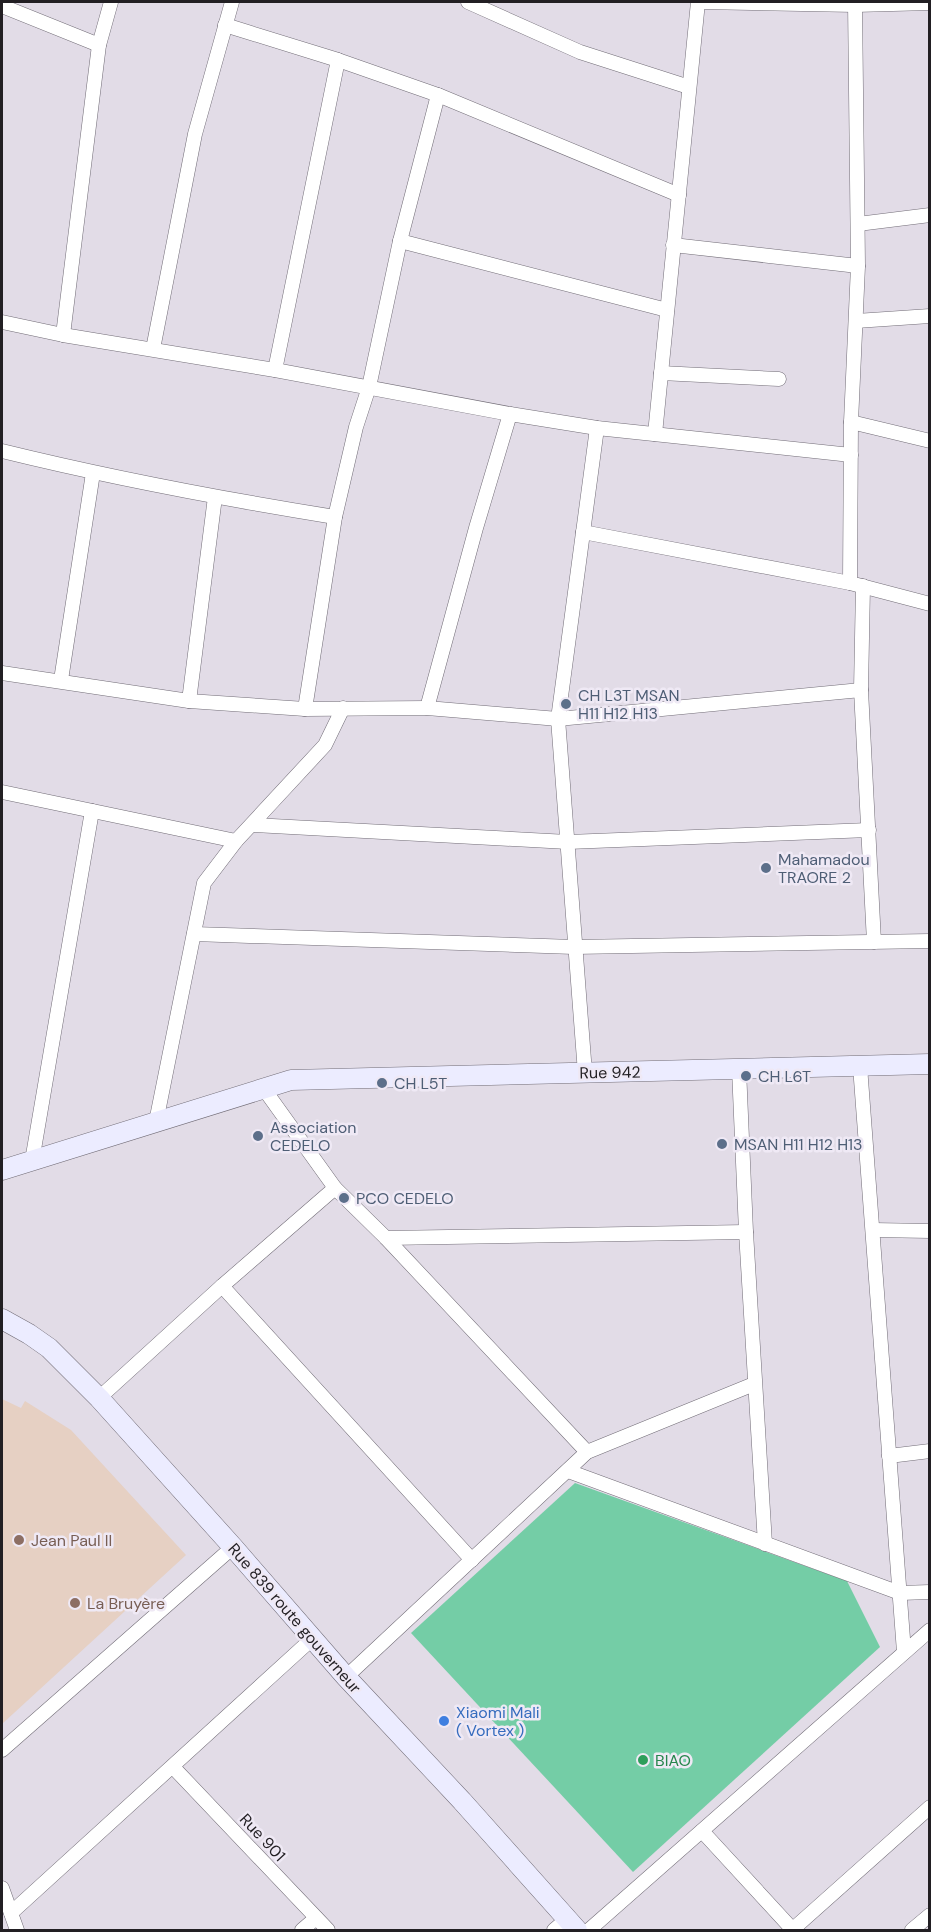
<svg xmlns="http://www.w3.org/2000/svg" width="931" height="1932" viewBox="0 0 931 1932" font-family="'DM Sans',sans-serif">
	<rect width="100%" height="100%" fill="#e2dce7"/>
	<polygon fill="#e6d0c3" points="2,1399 21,1408 25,1401 71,1430 186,1555 2,1724"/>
	<polygon fill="#74cda6" points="575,1483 847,1581 880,1647 633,1872 411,1633"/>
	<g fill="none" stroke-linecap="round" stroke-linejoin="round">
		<defs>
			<g id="street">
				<polyline points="468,2 580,52 689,87"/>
				<polyline points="702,2 855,5 930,3"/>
				<polyline points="2,6 99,45"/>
				<polyline points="225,25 338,60 438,95 679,195"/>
				<polyline points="858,224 930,215"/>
				<polyline points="400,241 667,310"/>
				<polyline points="673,245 858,266"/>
				<polyline points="856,321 930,316"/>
				<polyline points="2,322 63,335 275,370 510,414 597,428 851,455"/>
				<polyline points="63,335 99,45 111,2"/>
				<polyline points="153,349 195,134 232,2"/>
				<polyline points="275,370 338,60"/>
				<polyline points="661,373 779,379"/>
				<polyline points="851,422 930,441"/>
				<polyline points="655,434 698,2"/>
				<path d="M2,451C112,478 223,499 335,517"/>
				<polyline points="583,532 850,583 930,604"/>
				<polyline points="850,583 851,422 858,266 855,2"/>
				<polyline points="863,586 861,690 874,942"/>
				<polyline points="2,673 189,701 305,709 427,708 558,719 861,690"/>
				<polyline points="61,680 93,473"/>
				<polyline points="189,701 215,497"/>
				<polyline points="427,708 476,528 510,414"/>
				<polyline points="305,709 335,517 356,427 369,387 400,241 438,95"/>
				<polyline points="2,792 236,841"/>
				<polyline points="252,825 568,842 869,830"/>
				<polyline points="194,934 574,947 930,941"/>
				<polyline points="860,1066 904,1652"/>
				<polyline points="739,1069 746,1232 765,1544"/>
				<polyline points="585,1073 558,719 597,428"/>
				<polyline points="264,1089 335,1188 386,1238 587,1452"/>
				<polyline points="156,1122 204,883 236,841 325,745 343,708"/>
				<polyline points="32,1161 92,811"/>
				<polyline points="873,1230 930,1231"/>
				<polyline points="386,1238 746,1232"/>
				<polyline points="222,1286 472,1560"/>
				<polyline points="99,1398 222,1286 335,1188"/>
				<polyline points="889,1456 930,1451"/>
				<polyline points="568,1471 900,1593 930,1592"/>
				<polyline points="346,1677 587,1452 754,1384"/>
				<polyline points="2,1750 233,1547"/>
				<polyline points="173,1767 328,1930"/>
				<polyline points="702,1831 793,1930"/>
				<polyline points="2,1888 17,1930"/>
				<polyline points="11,1913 313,1638"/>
				<polyline points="302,1930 316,1918"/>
				<polyline points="554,1930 567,1919"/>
				<polyline points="589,1930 930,1630"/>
				<polyline points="792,1930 930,1807"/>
				<polyline points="912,1930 930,1915"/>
			</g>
			<g id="secondary">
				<polyline points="2,1170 291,1080 930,1064"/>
				<polyline points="2,1319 29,1334 49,1348 99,1398 233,1547 346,1677 462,1801 577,1930"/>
			</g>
		</defs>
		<use href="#street" stroke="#726d77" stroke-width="15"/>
		<use href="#secondary" stroke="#726d77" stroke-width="21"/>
		<use href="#street" stroke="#fff" stroke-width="14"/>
		<use href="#secondary" stroke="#ececff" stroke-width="20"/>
	</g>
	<g fill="#5c6f8a" stroke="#efe9f5" stroke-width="2">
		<circle cx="566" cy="704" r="6"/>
		<circle cx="766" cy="868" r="6"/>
		<circle cx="746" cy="1076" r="6"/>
		<circle cx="382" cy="1083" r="6"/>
		<circle cx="258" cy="1136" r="6"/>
		<circle cx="722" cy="1144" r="6"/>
		<circle cx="344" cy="1198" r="6"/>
	</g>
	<g fill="#8d6e63" stroke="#efe9f5" stroke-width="2">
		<circle cx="19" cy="1540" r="6"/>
		<circle cx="75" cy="1603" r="6"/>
	</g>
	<circle fill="#3f7fe0" stroke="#efe9f5" stroke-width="2" cx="444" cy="1721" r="6"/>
	<circle fill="#2e9e5b" stroke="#efe9f5" stroke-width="2" cx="643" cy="1760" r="6"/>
	<g text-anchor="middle" stroke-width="5" stroke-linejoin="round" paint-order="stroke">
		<g font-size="16" fill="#4e5e75" stroke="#efe9f5" text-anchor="start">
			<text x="578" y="701">CH L3T MSAN<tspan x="578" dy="18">H11 H12 H13</tspan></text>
			<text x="778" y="865">Mahamadou<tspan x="778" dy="18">TRAORE 2</tspan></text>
			<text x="758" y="1082">CH L6T</text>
			<text x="394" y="1089">CH L5T</text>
			<text x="270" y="1133">Association<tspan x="270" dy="18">CEDELO</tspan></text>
			<text x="734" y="1150">MSAN H11 H12 H13</text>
			<text x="356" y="1204">PCO CEDELO</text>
		</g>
		<g font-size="16" fill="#221f23" stroke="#efe9f5">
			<text transform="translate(610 1072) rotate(-1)" y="6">Rue 942</text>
			<text transform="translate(295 1618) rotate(49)" y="6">Rue 839 route gouverneur</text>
			<text transform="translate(263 1837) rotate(47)" y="6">Rue 901</text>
		</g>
		<g font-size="16" fill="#785e54" stroke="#efe9f5" text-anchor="start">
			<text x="31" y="1546">Jean Paul II</text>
			<text x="87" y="1609">La Bruyère</text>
		</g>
		<g font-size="16" fill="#366cbe" stroke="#efe9f5" text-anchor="start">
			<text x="456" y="1718">Xiaomi Mali<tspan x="456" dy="18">( Vortex )</tspan></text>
		</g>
		<g font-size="16" fill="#27864d" stroke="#efe9f5" text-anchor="start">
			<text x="655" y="1766">BIAO</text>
		</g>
	</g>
	<rect width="931" height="1932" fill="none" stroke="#221f23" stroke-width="6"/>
</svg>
